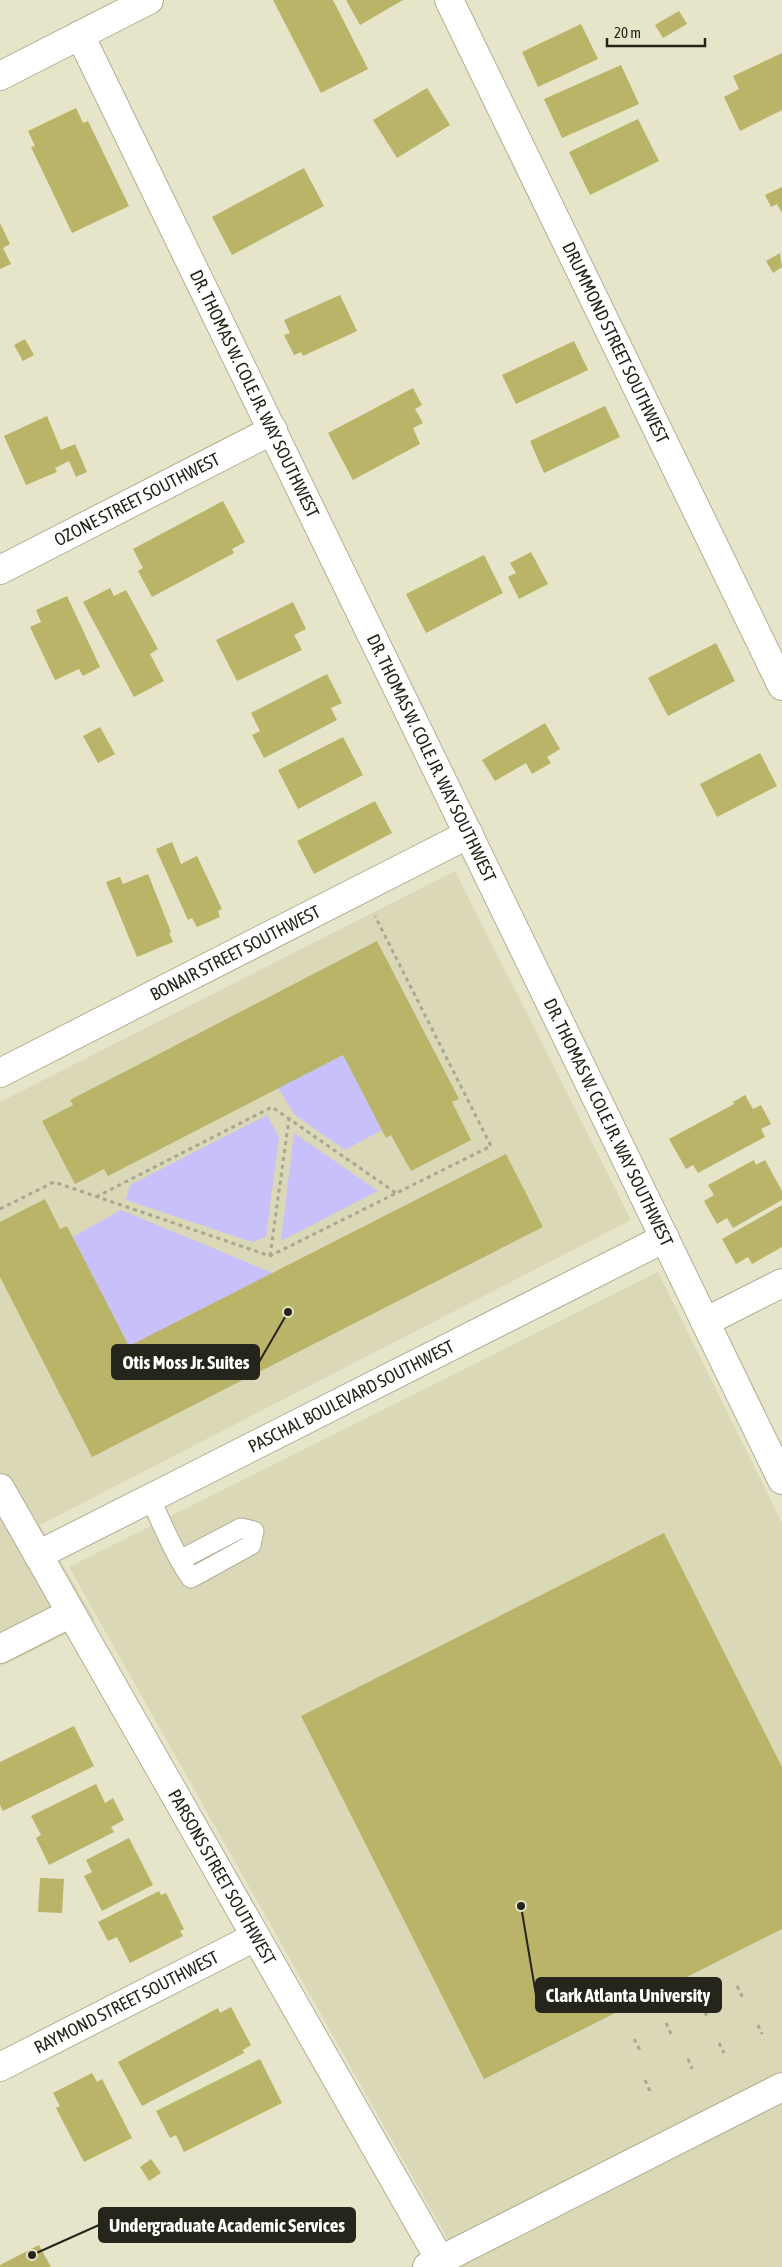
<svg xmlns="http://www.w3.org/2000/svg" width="782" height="2267" viewBox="0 0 782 2267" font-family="'Asap Condensed',sans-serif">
	<rect width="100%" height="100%" fill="#e6e5c9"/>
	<g fill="#dad8b6">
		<polygon points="455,871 631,1220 40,1525 95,1620 0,1667 0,1102"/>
		<polygon points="658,1272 782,1523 782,2267 408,2267 451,2245 69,1567"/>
	</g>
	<g fill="#c8c0fb">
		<polygon points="343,1055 382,1130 345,1150 295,1115 278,1088"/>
		<polygon points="267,1115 279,1137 266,1237 252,1242 126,1200 130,1185"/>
		<polygon points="294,1133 378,1191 281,1241"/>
		<polygon points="121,1210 273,1273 129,1346 73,1237"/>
	</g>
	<g fill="#b9b468">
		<polygon points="273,0 333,0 368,69 321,93"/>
		<polygon points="346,0 403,0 360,25"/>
		<polygon points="679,11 687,24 663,38 655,25"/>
		<polygon points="581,24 598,59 538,87 522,52"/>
		<polygon points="782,53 782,110 740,131 724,97 739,89 733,76"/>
		<polygon points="621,65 639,104 562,138 544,99"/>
		<polygon points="427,88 450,125 397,158 373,120"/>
		<polygon points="76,108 83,123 88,121 129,206 72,233 31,147 35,146 28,131"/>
		<polygon points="638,119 659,161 590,195 569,152"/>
		<polygon points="304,168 324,206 232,255 212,217"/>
		<polygon points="782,187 782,213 777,204 771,207 765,195"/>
		<polygon points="0,223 10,244 3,248 11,264 0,269"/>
		<polygon points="780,253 782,267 773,273 766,261"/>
		<polygon points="340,295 357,331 303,356 301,352 294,355 284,335 290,333 284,320"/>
		<polygon points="25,339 34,355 23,361 14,345"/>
		<polygon points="574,341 588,370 516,404 502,375"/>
		<polygon points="413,388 422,405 415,409 423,423 413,428 420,444 353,480 328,433"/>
		<polygon points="605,406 620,437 544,473 530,441"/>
		<polygon points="47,416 61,450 75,444 87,472 76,477 69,461 55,468 57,472 26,485 4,436"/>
		<polygon points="223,501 245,542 232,549 234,553 152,597 138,571 143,568 133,549"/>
		<polygon points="531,552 548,584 519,599 508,577 516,573 510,563"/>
		<polygon points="484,555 503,593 426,633 406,594"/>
		<polygon points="110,588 114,596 126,590 158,649 150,654 164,681 134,697 83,602"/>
		<polygon points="67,596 100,667 83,676 79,669 55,680 30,627 41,622 36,610"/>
		<polygon points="293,602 306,629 294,635 302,650 237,681 216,640"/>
		<polygon points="716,643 735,681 668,716 648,678"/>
		<polygon points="327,674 342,703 331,708 337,720 264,758 252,735 260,731 251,713"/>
		<polygon points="545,723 560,749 547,757 551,763 532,774 526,763 495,781 482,760"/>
		<polygon points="100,727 115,754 98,763 83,736"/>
		<polygon points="343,737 363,775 298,809 278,770"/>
		<polygon points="760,753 777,786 717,817 700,784"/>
		<polygon points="375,801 392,833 314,874 297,841"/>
		<polygon points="172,842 181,864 197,856 222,909 218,911 220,917 197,927 192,918 188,920 156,849"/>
		<polygon points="148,874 171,932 169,933 173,942 137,957 106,882 120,877 123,884"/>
		<polygon points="377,941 459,1099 452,1102 471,1140 411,1171 391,1135 386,1138 343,1055 108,1176 104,1169 75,1184 42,1121 73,1105 70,1100"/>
		<polygon points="745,1095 753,1109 761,1105 771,1124 761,1129 765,1137 698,1173 693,1165 686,1169 669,1139 734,1104 733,1102"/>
		<polygon points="506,1154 543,1227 92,1457 0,1277 0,1222 45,1199 60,1229 67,1226 129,1346"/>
		<polygon points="754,1160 756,1165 765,1160 782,1191 782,1200 733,1228 727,1218 717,1224 704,1201 714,1195 708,1185"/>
		<polygon points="782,1205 782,1247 752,1264 748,1257 736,1264 722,1239"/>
		<polygon points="664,1533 782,1767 782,1929 484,2079 301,1716"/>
		<polygon points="74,1726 94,1766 3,1811 0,1805 0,1762"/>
		<polygon points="96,1784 105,1803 113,1798 124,1820 111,1827 114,1832 49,1865 36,1838 41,1835 31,1816"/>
		<polygon points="129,1838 153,1885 102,1911 84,1876 92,1872 86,1860"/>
		<polygon points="40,1878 64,1879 62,1913 38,1912"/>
		<polygon points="159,1891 161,1895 166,1893 184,1929 180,1931 183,1936 130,1963 117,1937 108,1941 98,1922"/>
		<polygon points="231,2007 251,2045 243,2050 244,2053 142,2106 118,2062 218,2008 220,2013"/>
		<polygon points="260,2059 282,2103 184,2152 176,2135 170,2138 156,2111"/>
		<polygon points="92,2073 97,2082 102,2079 132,2138 84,2162 56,2108 60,2106 53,2093"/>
		<polygon points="151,2159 161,2173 149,2181 140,2167"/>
		<polygon points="39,2245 51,2267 0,2267 0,2265"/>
	</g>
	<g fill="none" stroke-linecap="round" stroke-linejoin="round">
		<defs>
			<path id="service" d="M150,1498C163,1525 174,1554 191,1578L251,1545L254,1531L241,1528L180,1560"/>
			<polyline id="pedestrian" points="427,2267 782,2087"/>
			<g id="minor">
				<path id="s1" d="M449,0L782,686"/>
				<path id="s2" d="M80,35L782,1480"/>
				<path id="s3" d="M0,570L273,430"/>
				<path id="s4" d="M0,1073L469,834"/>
				<polyline points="705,1322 782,1283"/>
				<path id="s5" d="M0,1488L444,2267"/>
				<path id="s6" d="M38,1555L665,1238"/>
				<polyline points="0,1649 71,1613"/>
				<path id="s7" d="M0,2067L255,1937"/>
			</g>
			<polyline id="secondary" points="0,76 149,0"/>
		</defs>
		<use href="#service" stroke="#b0af95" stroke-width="21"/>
		<use href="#pedestrian" stroke="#b0af95" stroke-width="30"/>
		<use href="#minor" stroke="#b0af95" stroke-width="30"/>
		<use href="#secondary" stroke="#b0af95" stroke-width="30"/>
		<g stroke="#a8a791" stroke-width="3" stroke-dasharray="4 4" stroke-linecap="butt">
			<polyline points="96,1197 272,1107 396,1193"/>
			<polyline points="0,1209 54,1182 270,1256 491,1146 375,916"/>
			<polyline points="270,1256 289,1119"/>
			<polyline points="737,1986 743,1998"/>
			<polyline points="701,2005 707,2016"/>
			<polyline points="666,2023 671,2034"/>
			<polyline points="758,2025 762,2034"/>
			<polyline points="634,2039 640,2050"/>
			<polyline points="719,2043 724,2053"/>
			<polyline points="688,2059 692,2069"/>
			<polyline points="645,2080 650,2091"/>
		</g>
		<use href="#service" stroke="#fff" stroke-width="19"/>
		<use href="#pedestrian" stroke="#fff" stroke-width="28"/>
		<use href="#minor" stroke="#fff" stroke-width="28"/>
		<use href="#secondary" stroke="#fff" stroke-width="28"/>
	</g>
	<g text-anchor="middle" stroke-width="5" stroke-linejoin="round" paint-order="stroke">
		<g font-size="18" fill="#26251b" stroke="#e6e5c9">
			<text dy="6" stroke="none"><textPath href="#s1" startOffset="381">DRUMMOND STREET SOUTHWEST</textPath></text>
			<text dy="6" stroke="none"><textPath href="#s2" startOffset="399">DR. THOMAS W. COLE JR. WAY SOUTHWEST</textPath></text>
			<text dy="6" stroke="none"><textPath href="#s3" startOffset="154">OZONE STREET SOUTHWEST</textPath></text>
			<text dy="6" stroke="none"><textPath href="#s2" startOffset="804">DR. THOMAS W. COLE JR. WAY SOUTHWEST</textPath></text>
			<text dy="6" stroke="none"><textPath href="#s4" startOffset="264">BONAIR STREET SOUTHWEST</textPath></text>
			<text dy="6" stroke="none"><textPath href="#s2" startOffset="1209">DR. THOMAS W. COLE JR. WAY SOUTHWEST</textPath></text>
			<text dy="6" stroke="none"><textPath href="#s6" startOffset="351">PASCHAL BOULEVARD SOUTHWEST</textPath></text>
			<text dy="6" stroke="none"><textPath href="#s5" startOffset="448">PARSONS STREET SOUTHWEST</textPath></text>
			<text dy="6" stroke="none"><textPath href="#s7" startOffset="142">RAYMOND STREET SOUTHWEST</textPath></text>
		</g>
	</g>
	<path fill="none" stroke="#26251b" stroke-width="2" d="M288 1312L259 1362M521 1906L536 1995M32 2255L99 2225"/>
	<g fill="#26251b" stroke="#e6e5c9" stroke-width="2">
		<circle cx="288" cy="1312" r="5"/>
		<circle cx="521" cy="1906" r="5"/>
		<circle cx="32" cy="2255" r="5"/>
	</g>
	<g fill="#26251b" stroke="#26251b" stroke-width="2">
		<rect x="112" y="1345" width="147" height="34" rx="5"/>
		<rect x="536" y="1978" width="185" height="34" rx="5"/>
		<rect x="99" y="2208" width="256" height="34" rx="5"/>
	</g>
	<g font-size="19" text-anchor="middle" font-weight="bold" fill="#fff">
		<text x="186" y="1369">Otis Moss Jr. Suites</text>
		<text x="628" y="2002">Clark Atlanta University</text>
		<text x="227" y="2232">Undergraduate Academic Services</text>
	</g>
	<path d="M607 38v8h98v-8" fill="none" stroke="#26251b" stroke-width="2.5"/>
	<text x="614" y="38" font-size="15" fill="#26251b" stroke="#e6e5c9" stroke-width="4" paint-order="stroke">20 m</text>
</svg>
